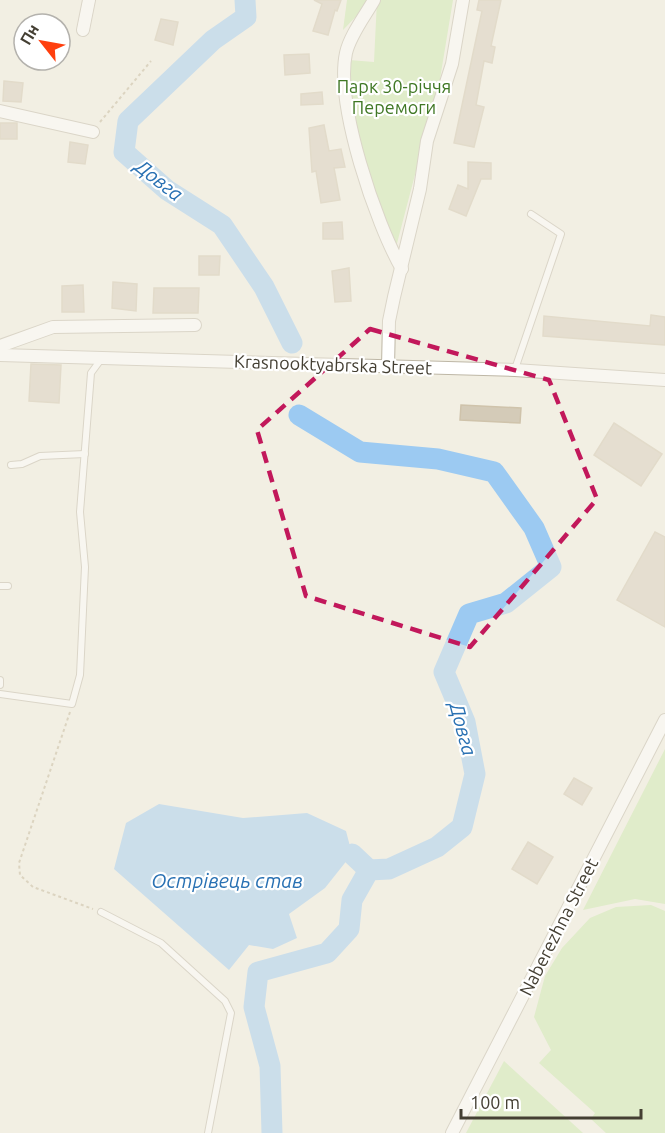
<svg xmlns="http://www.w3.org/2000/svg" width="665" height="1133" viewBox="0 0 665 1133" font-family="Ubuntu,sans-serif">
	<rect width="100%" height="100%" fill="#f2efe3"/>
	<g fill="#c9e9aa">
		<polygon points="347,0 372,0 343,30"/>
		<polygon points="377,0 453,0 440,79 395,251 364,163 353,114 349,60 374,62"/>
		<polygon points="665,749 665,904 635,899 583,910"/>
		<polygon points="651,905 665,911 665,1133 606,1133 591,1119 595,1113 539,1063 551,1050 534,1017 545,976 562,948 590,918 616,907"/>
		<polygon points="504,1061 583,1133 466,1133"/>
	</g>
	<polygon fill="#9ccaf2" points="159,804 243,818 307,813 346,831 352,854 325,888 289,914 297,938 273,949 249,945 229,970 114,869 126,823"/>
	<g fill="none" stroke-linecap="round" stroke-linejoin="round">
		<g stroke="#9ccaf2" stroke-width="21">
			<polyline points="245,0 246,17 213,40 128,121 124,152 167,190 222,225 264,287 292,343"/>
			<polyline points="352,854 369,870"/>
			<polyline points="272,1133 270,1066 254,1007 258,972 327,953 349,929 352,900 369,870 389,869 437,847 462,827 475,774 465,722 444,672 469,614 506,603 551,567 534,528 494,472 438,459 360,452 299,415"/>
		</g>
	</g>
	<g fill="#d4cbb8" stroke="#cfc3ab" stroke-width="1.5">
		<polygon points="314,0 341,0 337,11 335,10 328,35 313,31 322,4"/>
		<polygon points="479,0 501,0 491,46 495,47 492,63 484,61 476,105 484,107 474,147 454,143 482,11 477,10"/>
		<polygon points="161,19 178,22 173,45 155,40"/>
		<polygon points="309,54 310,73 285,75 284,55"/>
		<polygon points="4,81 23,83 21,102 3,101"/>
		<polygon points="322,92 323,104 301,105 301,94"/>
		<rect x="0" y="123" width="17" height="16"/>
		<polygon points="324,125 329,151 341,149 345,167 334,168 340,200 321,203 316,171 312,172 309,128"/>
		<polygon points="70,142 88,145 85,164 68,162"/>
		<polygon points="468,162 491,163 491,179 481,179 466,216 449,209 458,185 468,189"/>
		<polygon points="342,222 343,239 323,239 323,223"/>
		<polygon points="199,256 220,256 219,275 199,275"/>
		<polygon points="349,268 351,301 335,302 332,271"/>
		<polygon points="113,282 137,284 136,311 112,308"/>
		<polygon points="83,285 84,312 62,312 62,286"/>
		<polygon points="154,288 199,288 198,313 153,313"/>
		<polygon points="651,315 665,317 665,345 543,336 544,316 650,326"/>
		<polygon points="31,364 61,365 59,403 29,401"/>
		<polygon points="461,405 521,408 520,423 460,420"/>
		<polygon points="614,423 662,454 641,486 594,455"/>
		<polygon points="655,532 665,537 665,627 617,600"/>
		<polygon points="574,778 592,788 582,805 564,794"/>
		<polygon points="528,842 553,857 537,884 512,869"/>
	</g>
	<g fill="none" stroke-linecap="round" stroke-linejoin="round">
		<defs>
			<g id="service">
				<polyline points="515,369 561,234 531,214"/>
				<polyline points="11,465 22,464 40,456 85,454"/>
				<polyline points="0,586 8,586"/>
				<polyline points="0,680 0,685"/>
				<polyline points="0,694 72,704 80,675 85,567 80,512 91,373 102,358"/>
				<polyline points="101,912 161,943 225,1001 231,1013 208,1133"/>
			</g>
			<g id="minor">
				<path d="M374,0C365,16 350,35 346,53C335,104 376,224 402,269"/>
				<polyline points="83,30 89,0"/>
				<polyline points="0,111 93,132"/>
				<polyline points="0,346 53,327 195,325"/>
				<polyline points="0,355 515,370 665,380"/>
				<polyline points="388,367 389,321 394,297 420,189 427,141 452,64 463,0"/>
				<polyline points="452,1133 665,720"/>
			</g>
		</defs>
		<use href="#service" stroke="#beb7a6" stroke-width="8"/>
		<use href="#minor" stroke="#beb7a6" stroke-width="14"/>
		<g stroke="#c0b496" stroke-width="2" stroke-dasharray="3 3" stroke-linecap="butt">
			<polyline points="100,122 151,61"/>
			<polyline points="70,712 19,863 20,875 33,887 93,909"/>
		</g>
		<use href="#service" stroke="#fff" stroke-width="6"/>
		<use href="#minor" stroke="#fff" stroke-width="12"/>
	</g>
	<path d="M0 0H665V1133H0ZM370,329L549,380L597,499L470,647L306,596L257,430Z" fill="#f2efe3" fill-opacity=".55" fill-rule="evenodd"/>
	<path fill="none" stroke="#c2185b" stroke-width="4.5" stroke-dasharray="12 8" stroke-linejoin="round" d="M370,329L549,380L597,499L470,647L306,596L257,430Z"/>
	<g text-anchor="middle" stroke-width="4.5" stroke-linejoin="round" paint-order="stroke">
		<g font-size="18" fill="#407825" stroke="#fff">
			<text x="394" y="93">Парк 30-річчя<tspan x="394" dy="21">Перемоги</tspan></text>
		</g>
		<g font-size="18" fill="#443f33" stroke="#fff">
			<text transform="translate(333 365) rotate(2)" y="6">Krasnooktyabrska Street</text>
			<text transform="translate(559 927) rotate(-63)" y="6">Naberezhna Street</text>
		</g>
		<g font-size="20" font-style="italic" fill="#2971b3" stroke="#fff">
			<text transform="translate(159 180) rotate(38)" y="7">Довга</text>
			<text transform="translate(463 729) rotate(75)" y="7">Довга</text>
			<text x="227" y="888">Острівець став</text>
		</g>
	</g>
	<g transform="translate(42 42) rotate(301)"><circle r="28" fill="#ffffff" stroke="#b4b2ad" stroke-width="1.5"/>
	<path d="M0-4.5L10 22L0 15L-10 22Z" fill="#ff3f0e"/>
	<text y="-9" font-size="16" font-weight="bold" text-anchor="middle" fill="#443f33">Пн</text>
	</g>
	<path d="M461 1109v9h180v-9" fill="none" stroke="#443f33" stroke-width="3"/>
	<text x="470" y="1109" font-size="18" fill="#443f33" stroke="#ffffff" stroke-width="4.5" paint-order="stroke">100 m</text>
</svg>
